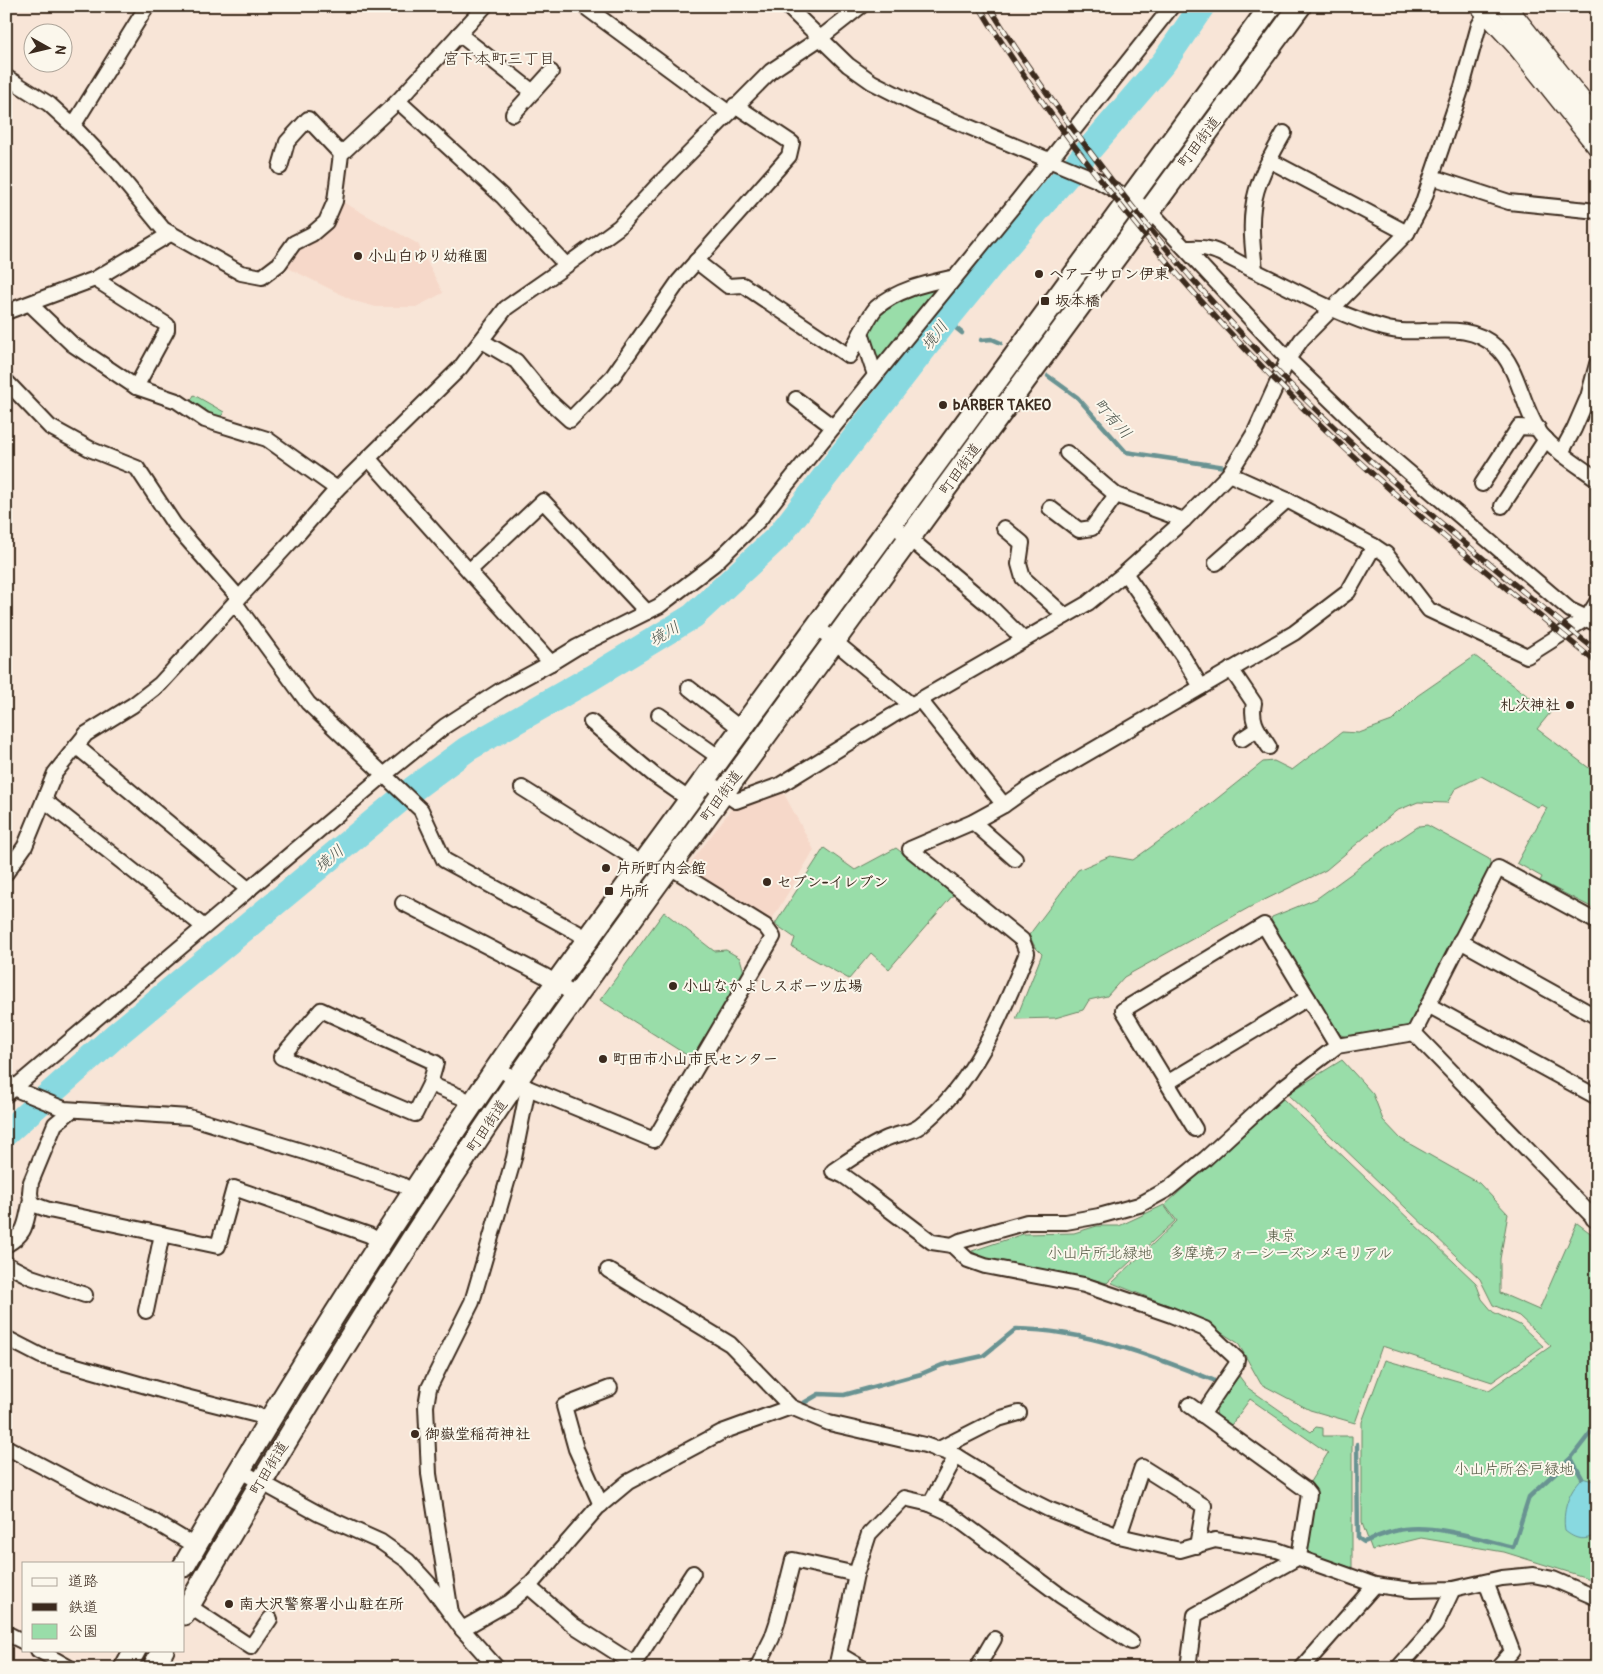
<svg xmlns="http://www.w3.org/2000/svg" width="1603" height="1674" viewBox="0 0 1603 1674" font-family="Pangolin,'Klee One',sans-serif">
	<rect width="100%" height="100%" fill="#f8e5d7"/>
	<filter id="ink" filterUnits="userSpaceOnUse"><feTurbulence type="fractalNoise" baseFrequency=".02" numOctaves="2"/><feDisplacementMap in="SourceGraphic" scale="10" xChannelSelector="R" yChannelSelector="G"/><feConvolveMatrix kernelMatrix="1 2 1 2 8 2 1 2 1" color-interpolation-filters="sRGB"/></filter>
	<g filter="url(#ink)">
		<g fill="#f6d8c9">
			<polygon points="341,201 418,244 443,293 416,307 376,307 354,301 284,266 298,247"/>
			<polygon points="782,790 814,850 771,921 687,868 732,808"/>
		</g>
		<g fill="#99dda9" stroke="#6a8464">
			<polygon points="933,288 935,293 876,363 866,334 878,311 896,300"/>
			<polygon points="194,395 224,412 219,420 211,418 189,404"/>
			<polygon points="1475,656 1550,713 1537,729 1597,774 1597,910 1540,881 1542,877 1517,863 1547,808 1542,805 1537,807 1481,776 1455,789 1447,803 1418,802 1396,811 1326,870 1250,907 1124,977 1107,996 1089,1000 1083,1010 1055,1018 1016,1019 1042,954 1035,947 1029,935 1078,870 1110,856 1133,860 1209,805 1263,762 1274,761 1292,770 1342,732 1359,733 1392,721 1417,696"/>
			<polygon points="1427,825 1489,859 1491,866 1411,1023 1405,1028 1347,1037 1338,1034 1270,922 1272,917 1316,899 1352,873 1365,862 1419,826"/>
			<polygon points="824,848 855,870 896,848 954,894 889,969 871,953 849,979 792,947 795,938 775,924"/>
			<polygon points="664,912 714,951 726,950 740,958 744,972 693,1059 600,1000"/>
			<polygon points="1342,1060 1373,1094 1383,1120 1401,1139 1479,1183 1508,1214 1500,1259 1500,1293 1539,1310 1577,1223 1597,1238 1597,1581 1504,1552 1421,1538 1372,1550 1362,1523 1362,1422 1385,1360 1489,1390 1551,1346 1519,1316 1493,1305 1480,1279 1287,1094"/>
			<polygon points="1282,1098 1476,1283 1482,1299 1493,1312 1520,1325 1543,1346 1492,1382 1382,1346 1355,1423 1310,1410 1261,1384 1238,1343 1195,1316 1112,1283 1177,1221 1165,1205"/>
			<polygon points="1164,1205 1175,1221 1107,1283 1083,1277 987,1262 972,1251 1023,1234 1074,1233 1097,1226 1119,1226"/>
			<polygon points="1239,1376 1248,1388 1311,1432 1316,1427 1323,1428 1323,1436 1352,1436 1352,1568 1305,1552 1314,1488 1308,1485 1328,1453 1250,1399 1229,1428 1217,1419 1216,1408"/>
		</g>
		<path fill="#88d9e0" stroke="#699392" d="M1582,1478L1593,1481L1597,1486V1534C1584,1542 1575,1539 1565,1531C1562,1511 1568,1493 1582,1478Z"/>
		<g fill="none" stroke-linecap="round" stroke-linejoin="round">
			<g stroke="#699392" stroke-width="4.5">
				<polyline points="946,320 962,333"/>
				<polyline points="981,340 992,339 1001,343"/>
				<polyline points="1048,376 1077,397 1126,452 1225,467"/>
				<path d="M802,1404L819,1394L844,1395L921,1374L942,1365L983,1356L1016,1329C1085,1330 1150,1355 1213,1380"/>
				<path d="M1357,1444L1358,1538L1364,1542C1376,1537 1390,1531 1404,1529C1438,1525 1480,1539 1513,1547L1529,1497L1571,1458L1582,1478"/>
				<polyline points="1571,1458 1591,1432 1597,1430"/>
			</g>
			<polyline stroke="#88d9e0" stroke-width="26" points="6,1133 116,1035 413,789 467,749 591,678 693,616 779,536 946,320 998,256 1164,62 1202,6"/>
			<defs>
				<g id="minor">
					<polyline points="584,6 729,113"/>
					<polyline points="787,6 848,65 872,82 921,107 1097,180 1149,210 1288,359 1378,446 1570,610 1587,618"/>
					<polyline points="459,34 533,92"/>
					<polyline points="6,77 49,104 73,126 113,168 163,229 241,273 262,277 279,264 294,243 312,234 326,222 335,201 341,154 398,101 485,6"/>
					<polyline points="398,101 502,196 566,265"/>
					<polyline points="513,114 551,72"/>
					<polyline points="73,126 147,6"/>
					<polyline points="1269,160 1407,233"/>
					<polyline points="280,167 287,142 308,119 341,154"/>
					<polyline points="1432,177 1509,202 1597,211"/>
					<path d="M1185,248C1193,248 1201,247 1208,249C1220,251 1237,262 1249,268C1293,289 1337,315 1384,328C1421,339 1464,317 1496,347C1519,367 1522,409 1541,434C1556,452 1578,465 1597,479"/>
					<path d="M696,261L728,286L743,285L849,356C855,345 869,315 876,308C897,289 928,283 955,277"/>
					<path d="M1255,270C1253,250 1250,228 1253,208C1256,181 1271,156 1284,133"/>
					<polyline points="95,279 167,325 167,330 136,387"/>
					<polyline points="30,304 72,344 136,387 177,401 205,420 267,439 337,489"/>
					<polyline points="6,312 95,279 170,234"/>
					<polyline points="861,333 875,375"/>
					<polyline points="482,341 516,361 547,399 570,420 613,376 679,281 789,156 792,143 735,105"/>
					<polyline points="6,381 50,427 92,450 137,468 174,524 239,598"/>
					<polyline points="796,399 833,427"/>
					<polyline points="1067,453 1116,495 1184,520"/>
					<polyline points="1561,453 1574,429 1588,397 1597,364"/>
					<polyline points="368,458 551,663"/>
					<polyline points="1229,474 1287,500 1374,546 1386,554 1429,610 1527,656 1587,618 1597,602"/>
					<polyline points="1482,484 1519,427 1538,428"/>
					<polyline points="1502,506 1546,439"/>
					<polyline points="1050,508 1079,530 1092,528 1116,495"/>
					<polyline points="891,523 991,607 1023,639"/>
					<polyline points="1004,528 1022,543 1019,564 1023,578 1065,616"/>
					<path d="M1374,546L1348,592L1294,633L1031,786L1004,805L973,822L910,849L1022,940L1027,953C1002,1014 975,1083 920,1126C911,1133 896,1134 885,1139C866,1148 850,1159 833,1171L844,1176L858,1186L932,1242L952,1245L960,1241L1027,1222H1066L1099,1216L1139,1205L1168,1189L1205,1159L1281,1089L1337,1046L1414,1033"/>
					<polyline points="1216,563 1287,500"/>
					<polyline points="469,571 543,501 647,612"/>
					<polyline points="1125,573 1182,655 1201,687"/>
					<polyline points="235,603 308,703 421,810 444,860 589,939"/>
					<polyline points="816,626 911,705"/>
					<path d="M1231,669L1254,703C1250,722 1259,731 1269,747"/>
					<polyline points="689,688 741,729"/>
					<polyline points="920,700 1004,805"/>
					<polyline points="659,715 720,758"/>
					<polyline points="591,722 654,775 690,800"/>
					<polyline points="1242,739 1257,729"/>
					<polyline points="76,746 249,890"/>
					<polyline points="705,780 736,801 780,785 892,716 1088,603 1125,573 1184,520 1229,474 1255,432 1288,359 1302,339 1407,233 1422,205 1462,87 1479,25 1486,13"/>
					<polyline points="522,788 643,864"/>
					<polyline points="44,800 204,927"/>
					<polyline points="973,822 1015,859"/>
					<polyline points="6,873 25,846 55,773 86,734 133,705 160,684 297,535 337,489 460,368 506,308 556,273 619,227 655,188 771,71 819,39 861,6"/>
					<polyline points="403,903 545,976 576,996"/>
					<polyline points="1460,941 1597,1017"/>
					<polyline points="1428,1005 1597,1097"/>
					<polygon points="321,1010 436,1063 430,1084 415,1114 281,1057"/>
					<polyline points="1414,1033 1498,868 1597,922"/>
					<polyline points="1414,1033 1594,1218"/>
					<polyline points="497,1067 528,1088 654,1140 773,937 765,926 670,867"/>
					<polyline points="6,1081 20,1091 64,1109 189,1117 305,1152 402,1185 414,1192"/>
					<polyline points="1167,1083 1308,998"/>
					<polyline points="430,1084 461,1097 472,1104"/>
					<polyline points="6,1095 384,775 445,726 501,690 551,663 577,647 659,606 714,564 759,520 787,484 1019,199 1172,6"/>
					<polyline points="72,1110 55,1124 31,1182 30,1193 31,1200 35,1205 49,1210 218,1246 234,1188 369,1235 381,1242"/>
					<polyline points="1195,1129 1123,1010 1264,925 1337,1046"/>
					<path d="M6,1245C28,1233 25,1223 31,1200"/>
					<polyline points="952,1245 968,1260 985,1266 1084,1285 1171,1315 1205,1329 1237,1359 1236,1365 1202,1415"/>
					<polyline points="6,1264 31,1277 85,1295"/>
					<polyline points="608,1270 730,1344 791,1407 829,1423 925,1445 956,1456 1016,1493 1048,1509 1119,1536 1180,1550 1215,1540 1277,1550 1375,1585 1412,1590 1453,1589 1502,1578 1533,1575 1553,1579 1597,1598"/>
					<polyline points="146,1311 162,1234"/>
					<polyline points="6,1338 41,1356 178,1395 257,1415 269,1421"/>
					<polyline points="6,1447 101,1497 150,1519 195,1546"/>
					<polyline points="937,1450 998,1419 1019,1413"/>
					<polyline points="239,1470 319,1514 381,1542 408,1561 429,1584 462,1629 497,1668"/>
					<polyline points="930,1504 948,1512 1061,1596 1131,1642"/>
					<polyline points="601,1505 576,1449 564,1406 610,1388"/>
					<polyline points="1119,1536 1142,1467 1204,1506 1197,1546"/>
					<polyline points="1486,1582 1512,1651 1497,1668"/>
					<polyline points="528,1586 573,1625 634,1664 693,1573"/>
					<polyline points="189,1606 251,1647 270,1619"/>
					<polyline points="451,1613 429,1474 426,1406 429,1388 472,1302 514,1158 528,1088"/>
					<polyline points="462,1629 510,1602 531,1584 598,1507 628,1482 722,1432 791,1407"/>
					<polyline points="6,1633 24,1642"/>
					<polyline points="38,1650 70,1668"/>
					<polyline points="840,1655 862,1668"/>
					<polyline points="757,1668 772,1638 777,1623 793,1560 856,1574"/>
					<polyline points="836,1668 856,1574 869,1534 904,1498 930,1504 956,1456"/>
					<polyline points="977,1668 994,1639"/>
					<polyline points="1188,1668 1195,1615 1299,1557 1309,1494 1305,1489 1189,1405"/>
					<polyline points="1302,1668 1375,1585"/>
					<polyline points="1398,1668 1436,1625 1453,1589"/>
				</g>
				<g id="tertiary">
					<polyline points="1587,618 1597,623"/>
					<polyline points="1597,1211 1594,1218 1597,1220"/>
				</g>
				<g id="secondary">
					<polyline points="1480,6 1516,45 1597,146"/>
					<polyline points="1506,6 1597,120"/>
				</g>
				<g id="primary">
					<path d="M184,1566C280,1397 384,1233 494,1072C567,964 647,860 723,754C904,504 1087,255 1271,6"/>
					<path d="M184,1614C289,1432 399,1254 517,1080C612,942 713,808 811,673C973,450 1136,228 1300,6"/>
					<polyline points="125,1668 135,1650"/>
					<polyline points="153,1668 163,1650"/>
				</g>
			</defs>
			<use href="#minor" stroke="#3b2a1e" stroke-width="18"/>
			<use href="#tertiary" stroke="#3b2a1e" stroke-width="20"/>
			<use href="#secondary" stroke="#3b2a1e" stroke-width="22"/>
			<use href="#primary" stroke="#3b2a1e" stroke-width="25"/>
			<use href="#minor" stroke="#fbf7ec" stroke-width="14"/>
			<use href="#tertiary" stroke="#fbf7ec" stroke-width="16"/>
			<use href="#secondary" stroke="#fbf7ec" stroke-width="19"/>
			<use href="#primary" stroke="#fbf7ec" stroke-width="21"/>
			<defs>
				<g id="rail">
					<path d="M979,6C1010,58 1046,108 1082,156C1163,263 1252,362 1350,453C1429,527 1514,594 1597,663"/>
					<path d="M989,6C1021,59 1057,108 1094,157C1160,245 1233,329 1312,406C1402,493 1499,573 1597,651"/>
				</g>
			</defs>
			<use href="#rail" stroke="#3b2a1e" stroke-width="5.5"/>
			<use href="#rail" stroke="#fbf7ec" stroke-width="4" stroke-dasharray="11" stroke-linecap="butt"/>
		</g>
	</g>
	<g fill="#3b2a1e" stroke="#fbf7ec" stroke-width="2">
		<circle cx="358" cy="256" r="5"/>
		<circle cx="1039" cy="274" r="5"/>
		<rect x="1040" y="296" width="10" height="10" rx="2.5"/>
		<circle cx="943" cy="405" r="5"/>
		<circle cx="1570" cy="705" r="5"/>
		<circle cx="606" cy="868" r="5"/>
		<circle cx="767" cy="882" r="5"/>
		<rect x="604" y="886" width="10" height="10" rx="2.5"/>
		<circle cx="673" cy="986" r="5"/>
		<circle cx="603" cy="1059" r="5"/>
		<circle cx="415" cy="1434" r="5"/>
		<circle cx="229" cy="1604" r="5"/>
	</g>
	<g text-anchor="middle" stroke-width="4" stroke-linejoin="round" paint-order="stroke">
		<g font-size="15" fill="#3b2a1e" stroke="#fbf7ec">
			<text transform="translate(1199 142) rotate(-53)" y="5">町田街道</text>
			<text transform="translate(960 469) rotate(-54)" y="5">町田街道</text>
			<text transform="translate(721 796) rotate(-54)" y="5">町田街道</text>
			<text transform="translate(487 1126) rotate(-56)" y="5">町田街道</text>
			<text transform="translate(269 1468) rotate(-59)" y="5">町田街道</text>
		</g>
		<g font-size="15" font-weight="bold" fill="#3b2a1e" stroke="#fbf7ec" text-anchor="start">
			<text x="368" y="261">小山白ゆり幼稚園</text>
			<text x="1049" y="279">ヘアーサロン伊東</text>
			<text x="1055" y="306">坂本橋</text>
			<text x="953" y="410">bARBER TAKEO</text>
			<text x="1560" y="710" text-anchor="end">札次神社</text>
			<text x="616" y="873">片所町内会館</text>
			<text x="777" y="887">セブン-イレブン</text>
			<text x="619" y="896">片所</text>
			<text x="683" y="991">小山なかよしスポーツ広場</text>
			<text x="613" y="1064">町田市小山市民センター</text>
			<text x="425" y="1439">御嶽堂稲荷神社</text>
			<text x="239" y="1609">南大沢警察署小山駐在所</text>
		</g>
		<g font-size="15" fill="#525741" stroke="#fbf7ec">
			<text x="1281" y="1241">東京<tspan x="1281" dy="17">多摩境フォーシーズンメモリアル</tspan></text>
			<text x="1100" y="1258">小山片所北緑地</text>
			<text x="1514" y="1474">小山片所谷戸緑地</text>
		</g>
		<g font-size="16" fill="#3b2a1e" stroke="#fbf7ec">
			<text x="499" y="64">宮下本町三丁目</text>
		</g>
		<g font-size="16" font-style="italic" fill="#4e564e" stroke="#fbf7ec">
			<text transform="translate(934 335) rotate(-52)" y="6">境川</text>
			<text transform="translate(1113 418) rotate(48)" y="6">町有川</text>
			<text transform="translate(664 633) rotate(-30)" y="6">境川</text>
			<text transform="translate(329 858) rotate(-40)" y="6">境川</text>
		</g>
	</g>
	<rect width="1603" height="1674" fill="none" stroke="#fbf7ec" stroke-width="25"/>
	<rect x="12" y="12" width="1578" height="1649" fill="none" stroke="#3b2a1e" stroke-width="2" filter="url(#ink)"/>
	<rect x="22" y="1562" width="162" height="90" fill="#fbf7ec" stroke="#aea59a"/>
	<rect x="32" y="1578" width="25" height="8" fill="#fbf7ec" stroke="#aea59a"/>
	<text x="68" y="1586" font-size="15" fill="#3b2a1e">道路</text>
	<rect x="32" y="1603" width="25" height="8" fill="#3b2a1e" stroke="#aea59a"/>
	<text x="68" y="1612" font-size="15" fill="#3b2a1e">鉄道</text>
	<rect x="32" y="1624" width="25" height="15" fill="#99dda9" stroke="#aea59a"/>
	<text x="68" y="1636" font-size="15" fill="#3b2a1e">公園</text>
	<g transform="translate(48 48) rotate(98)"><circle r="24" fill="#fbf7ec" stroke="#aea59a"/>
	<path d="M0-4L9 19L0 12L-9 19Z" fill="#3b2a1e"/>
	<text y="-8" font-size="14" font-weight="bold" text-anchor="middle" fill="#3b2a1e">N</text>
	</g>
</svg>
